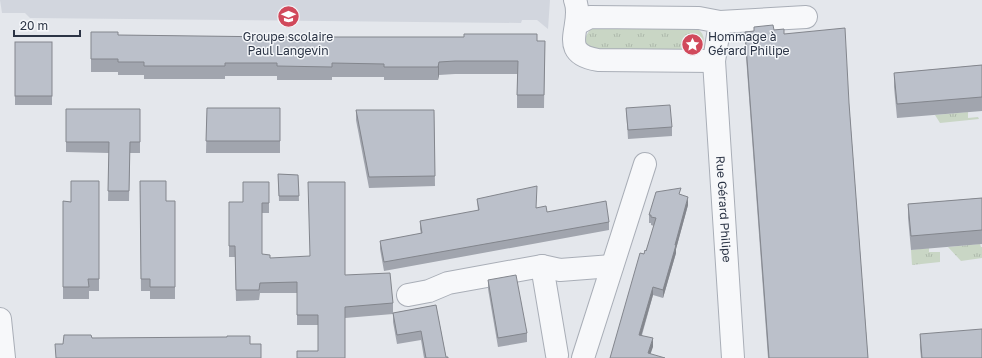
<svg xmlns="http://www.w3.org/2000/svg" width="982" height="358" viewBox="0 0 982 358" font-family="'Golos Text',sans-serif">
	<defs>
		<pattern id="grass-tufts" width="24" height="20" patternUnits="userSpaceOnUse"><rect width="24" height="20" fill="#c9d6c5"/><path d="M3 7l-1-3M5 7V3M7 7l1-3M15 17l-1-3M17 17v-4M19 17l1-3" fill="none" stroke="#adb8ab"/></pattern>
	</defs>
	<rect width="100%" height="100%" fill="#e4e7ec"/>
	<polygon fill="#d2d6de" points="0,0 550,0 548,29 537,20 522,20 521,23 30,18 25,13 2,13"/>
	<g fill="url(#grass-tufts)">
		<path d="M689,23C703,31 709,38 698,52L609,55L586,45V36L591,28Z"/>
		<polygon points="968,112 968,118 978,117 979,119 940,123 935,115"/>
		<polygon points="980,244 981,247 982,247 982,258 961,261 948,247"/>
		<polygon points="929,248 929,252 940,252 940,262 912,265 911,250"/>
	</g>
	<g fill="none" stroke-linecap="round" stroke-linejoin="round">
		<defs>
			<g id="minor">
				<path d="M575,0C585,25 555,53 598,60L714,61"/>
				<polyline points="720,22 806,17"/>
				<path id="s1" d="M577,24L590,17L699,18L720,22L714,61L733,358"/>
				<polyline points="542,266 557,355"/>
				<polyline points="408,295 429,291 448,283 542,266 560,270 612,266"/>
				<polyline points="0,319 4,358"/>
				<polyline points="583,358 645,164"/>
			</g>
		</defs>
		<use href="#minor" stroke="#a9aeb7" stroke-width="24"/>
		<use href="#minor" stroke="#f7f8fa" stroke-width="22"/>
	</g>
	<g fill="#a1a5ae">
		<polygon points="754,27 774,30 784,34 849,103 868,358 768,358 745,43 745,32 754,31"/>
		<polygon points="91,32 118,35 545,41 544,108 517,108 517,74 455,74 439,75 438,80 384,80 384,77 332,77 332,80 277,80 277,76 225,76 225,79 144,79 144,75 118,75 118,72 91,72"/>
		<rect x="15" y="42" width="37" height="63"/>
		<polygon points="982,65 982,111 897,118 894,87 894,73"/>
		<polygon points="207,108 280,108 280,153 206,153"/>
		<polygon points="626,108 672,127 672,136 628,139"/>
		<polygon points="66,109 140,109 140,153 130,153 129,201 108,201 109,153 66,152"/>
		<polygon points="356,110 434,110 435,186 369,188 356,120"/>
		<polygon points="278,174 298,175 299,201 279,201"/>
		<polygon points="99,181 99,291 89,291 89,299 63,299 63,201 71,202"/>
		<polygon points="140,181 166,201 175,201 175,299 150,299 150,291 141,291"/>
		<polygon points="269,182 269,213 262,213 262,254 270,258 345,275 393,303 393,314 345,318 318,351 318,325 297,325 297,293 260,293 259,300 236,301 235,257 229,257 229,202 243,202"/>
		<polygon points="681,194 688,205 676,249 676,253 663,298 653,295 642,335 653,347 610,358 644,254 646,251 654,226 651,225 651,223 649,223 649,215"/>
		<polygon points="982,198 982,244 911,250 908,218 908,204"/>
		<polygon points="477,199 537,208 547,212 609,222 609,230 384,271 380,249 380,241 421,234 420,229 420,221 478,211"/>
		<polygon points="488,280 527,333 527,342 498,347 488,289"/>
		<polygon points="436,305 446,357 448,358 424,358 421,340 397,344 393,322 393,313"/>
		<polygon points="920,334 982,358 921,358 920,348"/>
	</g>
	<g fill="#83868d">
		<polygon points="439,62 439,75 438,80 438,67"/>
		<polygon points="688,197 688,205 676,249 676,253 663,298 663,290"/>
		<polygon points="653,287 653,295 639,343 639,335"/>
		<polygon points="653,338 653,347 649,358 648,353"/>
	</g>
	<g fill="#bbc0ca" stroke="#83868d">
		<polygon points="773,25 774,30 784,29 784,34 845,28 849,103 868,358 769,358 745,32 754,31 754,27"/>
		<polygon points="91,32 118,32 118,35 278,37 464,37 464,34 537,34 537,41 545,41 544,95 517,95 518,61 455,61 439,62 438,67 384,67 384,64 332,63 332,67 277,66 277,63 225,63 225,66 144,66 144,62 118,62 118,59 91,59"/>
		<rect x="15" y="42" width="37" height="54"/>
		<polygon points="982,65 982,97 897,104 894,73"/>
		<polygon points="670,105 672,127 628,130 626,108"/>
		<polygon points="207,108 280,108 280,141 206,141"/>
		<polygon points="66,109 140,109 140,142 130,142 129,191 108,191 109,142 66,142"/>
		<polygon points="356,110 434,110 435,176 369,177"/>
		<polygon points="278,174 298,175 299,196 279,196"/>
		<polygon points="71,181 99,181 99,279 88,279 89,287 63,287 63,201 71,202"/>
		<polygon points="140,181 166,181 166,201 175,201 175,287 150,287 150,279 141,279"/>
		<polygon points="243,182 269,182 269,203 262,203 262,254 270,255 270,258 310,256 308,182 345,182 345,275 390,273 393,303 345,307 345,358 297,358 297,351 318,351 318,315 297,315 297,282 260,283 259,290 236,290 235,246 229,246 229,202 243,202"/>
		<polygon points="537,186 536,208 546,206 547,212 606,201 609,222 384,262 380,241 422,233 420,221 479,210 477,199"/>
		<polygon points="681,188 679,194 688,197 675,245 676,245 663,290 653,287 639,335 653,338 648,353 665,358 610,358 640,253 644,254 645,250 646,251 656,218 651,217 651,215 649,215 656,192"/>
		<polygon points="982,198 982,230 911,236 908,204"/>
		<polygon points="516,275 527,333 498,338 488,280"/>
		<polygon points="436,305 446,357 448,357 448,358 426,358 421,331 397,335 393,313"/>
		<polygon points="982,329 982,358 922,358 920,334"/>
		<polygon points="64,335 91,335 92,338 227,337 227,336 250,336 250,344 261,344 261,358 56,358 55,344 63,344"/>
	</g>
	<defs>
		<symbol id="school-disc" viewBox="-11 -11 22 22"><circle r="9.5" fill="#d1495b" stroke="#f4f6f9"/><path d="M0-5L7-2L0 1L-7-2ZM-4 1L0 2.5L4 1V4Q0 6-4 4Z" fill="#fff"/></symbol>
		<symbol id="sight-disc" viewBox="-11 -11 22 22"><circle r="9.5" fill="#d1495b" stroke="#f4f6f9"/><path d="M0-6L1.8-2.2L6-1.7L2.9 1.2L3.7 5.4L0 3.3L-3.7 5.4L-2.9 1.2L-6-1.7L-1.8-2.2Z" fill="#fff"/></symbol>
	</defs>
	<g fill-rule="evenodd">
		<use href="#school-disc" x="276" y="4" width="25" height="25"/>
		<use href="#sight-disc" x="680" y="32" width="25" height="25"/>
	</g>
	<g text-anchor="middle" stroke-width="3" stroke-linejoin="round" paint-order="stroke">
		<g font-size="12" fill="#2b3445" stroke="#f4f6f9">
			<text x="288" y="41">Groupe scolaire<tspan x="288" dy="14">Paul Langevin</tspan></text>
			<text x="708" y="41" text-anchor="start">Hommage à<tspan x="708" dy="14">Gérard Philipe</tspan></text>
		</g>
		<g font-size="12" fill="#2b3445" stroke="#f4f6f9">
			<text dy="4" stroke="none"><textPath href="#s1" startOffset="333">Rue Gérard Philipe</textPath></text>
		</g>
	</g>
	<path d="M14 30v6h66v-6" fill="none" stroke="#2b3445" stroke-width="2"/>
	<text x="20" y="30" font-size="12" fill="#2b3445" stroke="#f4f6f9" stroke-width="3" paint-order="stroke">20 m</text>
</svg>
